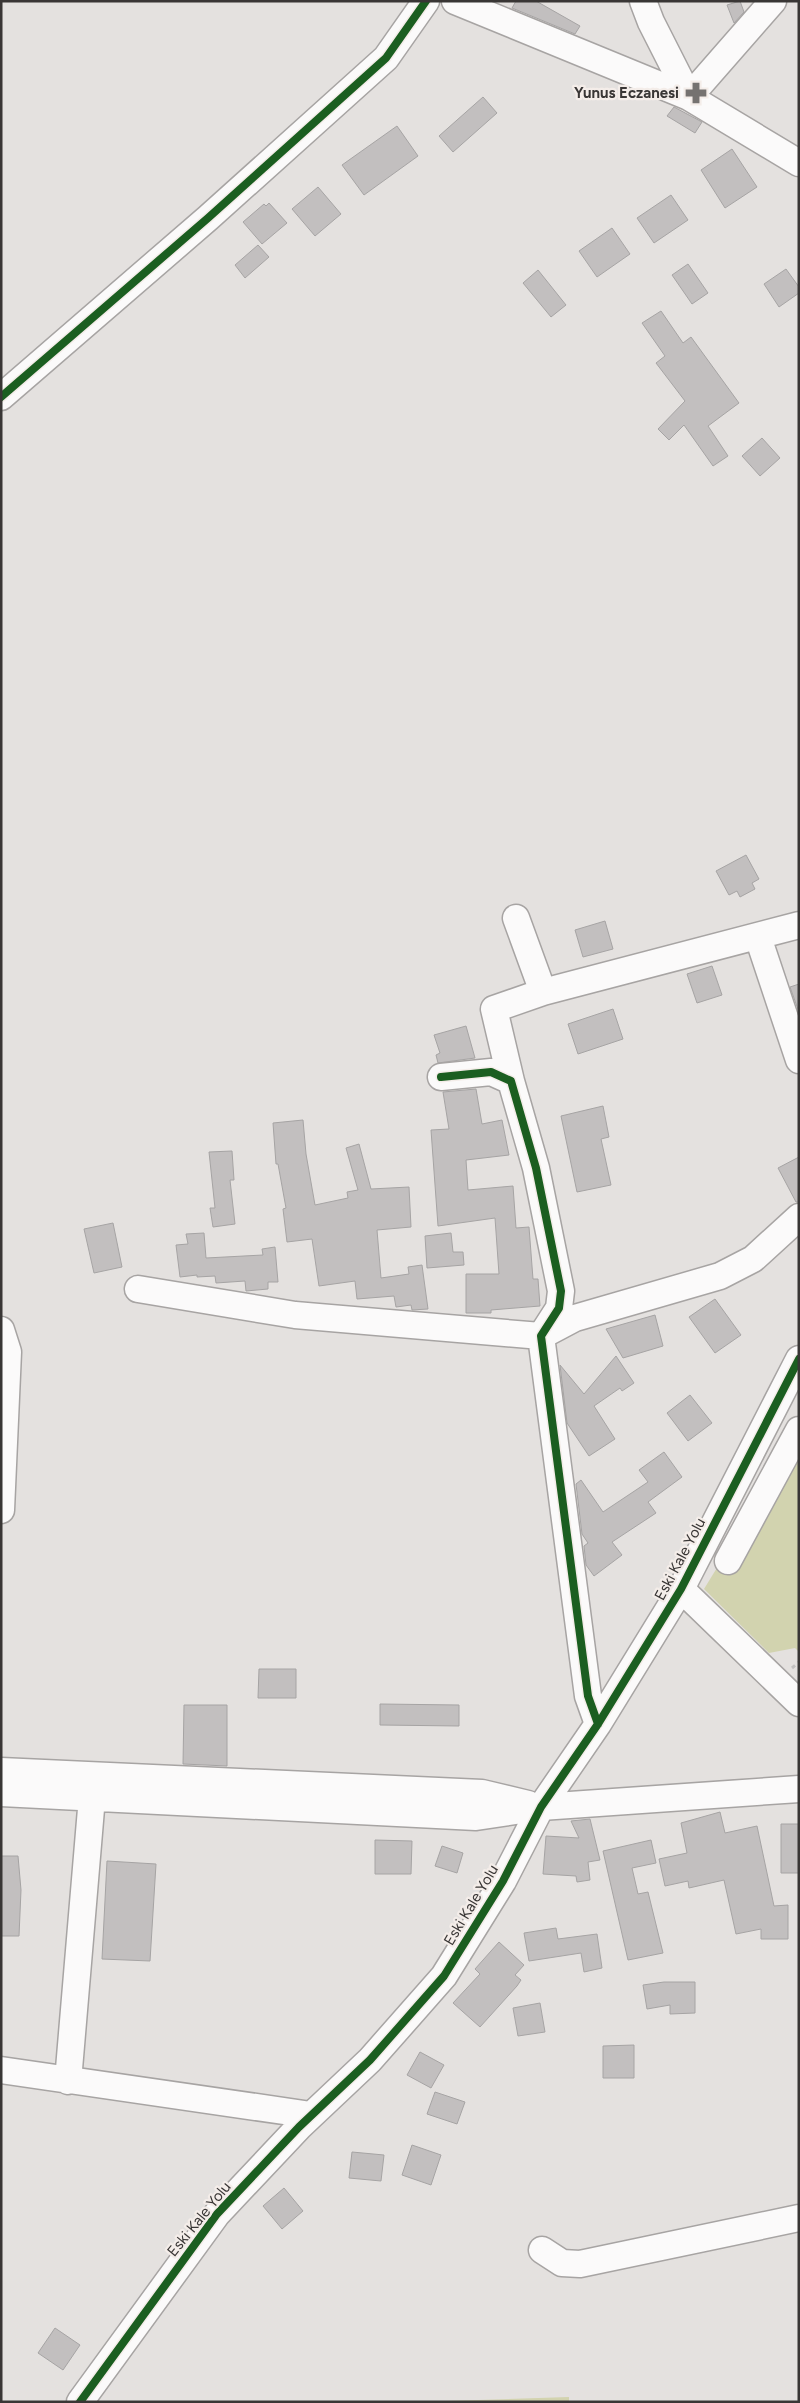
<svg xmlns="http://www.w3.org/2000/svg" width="800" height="2403" font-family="Figtree,sans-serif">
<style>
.green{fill:#d2d3af}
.building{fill:#c2bfbf;stroke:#a6a4a4}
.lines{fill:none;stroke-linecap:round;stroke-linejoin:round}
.minor-casing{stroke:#a7a4a3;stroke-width:29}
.path{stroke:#c2c1c0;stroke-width:3;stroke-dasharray:4 4;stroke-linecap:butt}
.minor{stroke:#fbfafa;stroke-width:26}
.cycleway-casing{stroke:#f4ede9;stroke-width:11}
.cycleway{stroke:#1b5e20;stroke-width:8}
.labels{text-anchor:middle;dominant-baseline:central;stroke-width:4.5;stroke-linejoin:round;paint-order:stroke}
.poi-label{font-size:15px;font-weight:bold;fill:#393635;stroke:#f4ede9;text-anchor:end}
.street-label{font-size:15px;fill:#393635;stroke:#f4ede9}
</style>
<rect width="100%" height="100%" fill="#e4e1df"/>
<path class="green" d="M799,1434V1652L795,1648L769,1653L704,1589Z
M569,2397V2402H414Z"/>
<path class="building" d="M516,1H536L580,26L575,34L512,8Z
M740,1L744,12L734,23L727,5Z
M483,97L497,113L453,152L439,136Z
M674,107L702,122L695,133L667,116Z
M397,126L418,156L364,195L342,165Z
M732,149L757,187L725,208L701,170Z
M318,187L341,214L315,236L292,209Z
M671,195L688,220L654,243L637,218Z
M269,203L287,223L262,244L243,222L264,204L266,206Z
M612,228L630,254L597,277L579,251Z
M258,245L269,257L245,278L235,265Z
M688,264L708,293L692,304L672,275Z
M786,269L799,287V293L779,307L764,284Z
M538,270L566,305L551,317L523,283Z
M661,311L683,343L691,337L739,403L708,426L728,456L713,466L684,425L669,440L658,429L685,401L656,363L665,356L642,323Z
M762,438L780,458L760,476L742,456Z
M746,855L759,879L752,883L755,889L740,897L737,891L729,895L716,871Z
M605,921L613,949L583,957L575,930Z
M712,966L722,995L697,1003L687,974Z
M799,984V1012L790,987Z
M613,1009L623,1039L578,1054L568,1024Z
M466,1026L475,1058L438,1063L436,1055L440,1053L434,1035Z
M476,1089L482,1124L502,1120L509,1155L466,1160L468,1190L513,1186L516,1228L529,1227L533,1279H538L540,1306L491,1310V1313H466V1274H499L495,1218L438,1226L431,1130L449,1129L443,1092Z
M603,1106L609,1137L601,1139L611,1185L577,1192L561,1116Z
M303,1120L306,1154L315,1205L348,1198L347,1192L358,1190L346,1148L359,1144L371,1189L409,1187L411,1227L377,1230L381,1278L409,1274L408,1267L422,1265L428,1309L412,1310L411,1305L396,1307L394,1296L357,1299L355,1281L319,1286L312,1239L287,1242L283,1209L286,1208L278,1164H276L273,1123Z
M232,1151L234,1180H230L235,1224L213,1227L210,1208H215L209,1152Z
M799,1157V1202H796L778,1168Z
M113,1223L122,1267L94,1273L84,1229Z
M204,1233L206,1258L263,1255L262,1249L275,1247L278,1282H268V1289L246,1291L245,1281L216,1283L215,1276L197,1277V1275L180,1277L176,1245L188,1244L186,1234Z
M451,1233L453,1252H463L464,1265L427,1268L425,1236Z
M715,1299L741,1335L715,1353L689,1317Z
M655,1315L663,1346L623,1358L606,1329Z
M616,1356L634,1383L622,1391L620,1388L594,1406L615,1439L589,1456L567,1423L560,1365L584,1394Z
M690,1395L712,1423L688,1441L667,1413Z
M664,1452L682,1477L648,1502L656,1513L612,1542L622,1555L594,1576L586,1565L584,1546L588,1543L582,1534L576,1484L581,1480L603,1512L648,1482L639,1470Z
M259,1669H296V1698H258Z
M380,1704L459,1705V1726L380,1725Z
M184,1705H227V1766L183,1764Z
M720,1812L725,1833L757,1826L774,1906L788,1905V1939H761V1929L736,1934L724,1880L689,1888L688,1881L665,1886L659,1859L687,1853L681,1823Z
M590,1819L600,1860L588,1862L590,1880L577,1882L576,1876L543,1874L546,1836L579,1838L571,1821Z
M781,1824H799V1873H781Z
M375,1840L412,1841L411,1874H375Z
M651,1840L656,1863L632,1868L638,1894L648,1892L663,1953L628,1960L603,1851Z
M442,1846L463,1853L457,1873L435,1866Z
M1,1856H18L21,1890L19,1936H1Z
M107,1861L156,1864L150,1961L102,1959Z
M556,1928L558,1939L597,1934L602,1968L584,1972L581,1953L529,1961L524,1933Z
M499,1942L524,1965L515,1975L521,1980L517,1986L480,2027L453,2003L480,1974L475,1969Z
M664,1982H695V2013L670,2014V2005L647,2009L643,1985Z
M540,2003L545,2032L518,2036L513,2008Z
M634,2045V2078H603V2046Z
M420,2052L444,2065L431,2088L407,2075Z
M435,2092L465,2102L457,2124L427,2114Z
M412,2145L441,2155L431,2185L402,2175Z
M352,2152L384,2155L381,2181L349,2178Z
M284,2188L303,2211L282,2229L263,2206Z
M55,2328L80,2345L63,2370L38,2353Z"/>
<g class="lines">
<g class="minor-casing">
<path id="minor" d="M455,1L689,97L799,163
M643,1L651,22L689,97L773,1
M1,397L208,218L386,58L426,1
M758,937L799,1060
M543,992L799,925
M441,1077L491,1072L511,1081L536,1168L561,1291L559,1308L541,1336L588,1696L598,1724
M511,1081L494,1009L543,992L516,918
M138,1289L295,1315L541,1336L575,1318L720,1276L753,1259L799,1217
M1,1330L8,1352L1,1510
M728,1561L799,1430
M681,1589L799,1703
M1,1771L482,1793L528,1804
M1,1793L476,1817L541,1807L799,1789
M1,2070L311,2115
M68,2081L92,1797
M542,2250L562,2263L580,2264L799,2218
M80,2402L217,2214L299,2127L370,2060L444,1976L503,1881L541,1807L598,1724L681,1589L799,1359"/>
</g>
<path class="path" d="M792,1668L799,1662"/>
<use href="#minor" class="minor"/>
<g class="cycleway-casing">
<path id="cycleway" d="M1,397L208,218L386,58L426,1
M441,1077L491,1072L511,1081L536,1168L561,1291L559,1308L541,1336L588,1696L598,1724
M80,2402L217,2214L299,2127L370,2060L444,1976L503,1881L541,1807L598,1724L681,1589L799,1359"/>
</g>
<use href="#cycleway" class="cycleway"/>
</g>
<defs>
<g id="pharmacy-bare" transform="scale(1.725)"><path d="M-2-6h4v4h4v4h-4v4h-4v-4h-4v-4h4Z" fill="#757270" stroke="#f4ede9" stroke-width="2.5" paint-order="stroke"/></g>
</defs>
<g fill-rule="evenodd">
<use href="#pharmacy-bare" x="696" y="93"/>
</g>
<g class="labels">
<g class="poi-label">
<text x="679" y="93">Yunus Eczanesi</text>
</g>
<g class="street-label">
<text transform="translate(680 1559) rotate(-62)">Eski Kale Yolu</text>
<text transform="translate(471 1905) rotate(-59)">Eski Kale Yolu</text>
<text transform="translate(199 2219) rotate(-51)">Eski Kale Yolu</text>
</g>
</g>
<rect width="800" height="2403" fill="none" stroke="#393635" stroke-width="5"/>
</svg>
